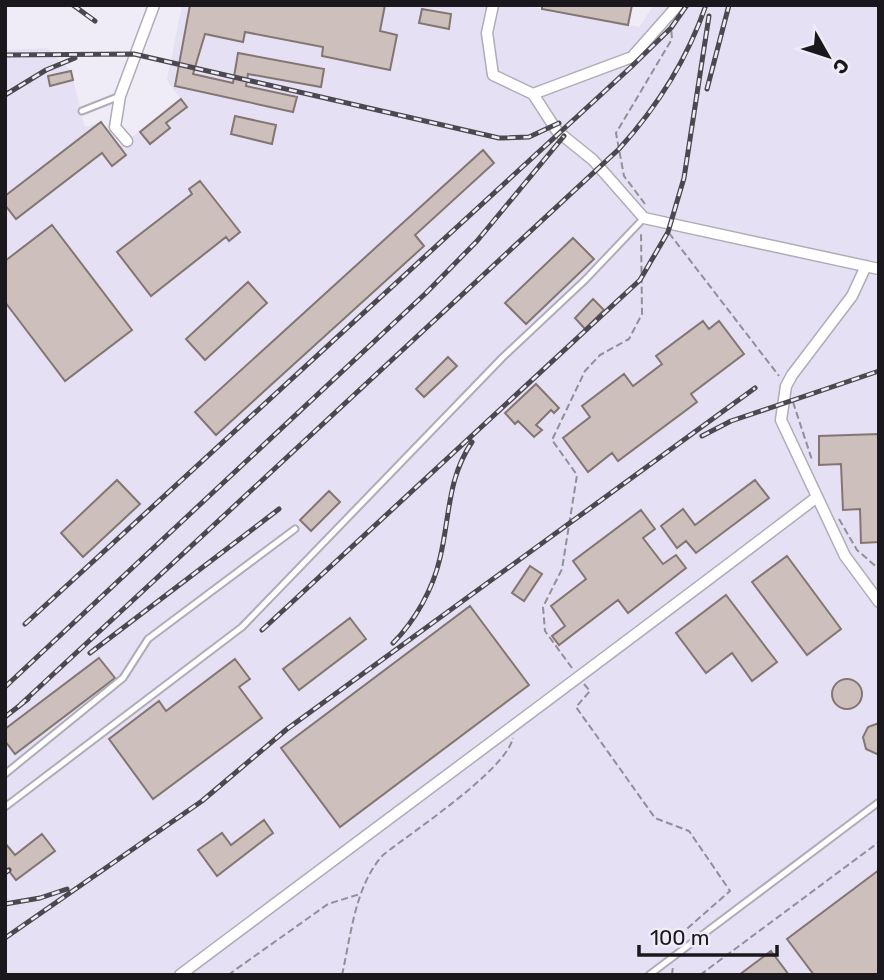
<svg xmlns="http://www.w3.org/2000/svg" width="884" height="980" font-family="Rubik,sans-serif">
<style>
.built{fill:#e5e0f3}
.building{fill:#cdbfbb;stroke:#837672;stroke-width:2}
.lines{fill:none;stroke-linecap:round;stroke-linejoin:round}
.lane-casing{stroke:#afacb7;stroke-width:9}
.street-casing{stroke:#afacb7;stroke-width:13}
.path{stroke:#918f98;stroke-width:2;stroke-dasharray:7 3.5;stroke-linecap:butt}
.lane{stroke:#fff;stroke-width:5}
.street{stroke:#fff;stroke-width:10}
.rail-casing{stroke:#4b494f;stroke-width:5}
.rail{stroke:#efecf8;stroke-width:2.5;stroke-dasharray:8;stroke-linecap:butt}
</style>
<rect width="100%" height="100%" fill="#efecf8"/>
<path class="built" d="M182,5H522L639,27L654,5H879V975H5V50L47,48L71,71L85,127L101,122L120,146L181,100L167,80Z"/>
<path class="building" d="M190,5H385L380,31L397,35L390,70L322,56L323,47L245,32L243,42L205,34L193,74L233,83L238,53L324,69L321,87L248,74L246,86L297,97L293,112L175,86Z
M542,5H632L628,25L542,9Z
M422,9L451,14L449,29L419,23Z
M71,71L73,80L50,86L48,76Z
M181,99L187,107L166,123L170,128L150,144L140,132Z
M235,116L276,125L272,144L231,134Z
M101,122L126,155L112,166L102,153L16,219L5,205V196Z
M483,150L494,163L415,235L424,246L216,435L195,412Z
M200,181L240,232L229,241L226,237L151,296L117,252L192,194L189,189Z
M52,225L132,330L65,381L5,302V261Z
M573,238L594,259L526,324L505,303Z
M248,282L267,303L205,360L186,339Z
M593,299L604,310L585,329L575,318Z
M703,321L709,329L719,321L744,354L691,394L697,402L618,461L612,453L588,472L563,438L590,417L582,406L624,374L633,386L662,364L656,356Z
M448,357L457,366L424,397L416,389Z
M536,384L559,408L554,413L551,410L536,425L542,430L534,437L518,421L515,424L505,413Z
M879,434V542L861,543L860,509L843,510L841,464L819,465V436Z
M117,480L140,504L83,557L61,533Z
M755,480L769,498L696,553L686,541L677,548L661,526L683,509L695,525Z
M329,491L340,502L311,531L300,520Z
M641,510L655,529L643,538L663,564L676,555L686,568L628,613L618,600L559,645L552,636L565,626L551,606L586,579L573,561Z
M787,556L841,629L807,655L752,582Z
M530,566L542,574L524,601L512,593Z
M726,595L777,662L752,681L732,653L706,673L676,633Z
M470,606L529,685L340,827L281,748Z
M350,618L366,639L299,690L283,669Z
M99,658L115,678L15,754L5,741V729Z
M235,659L250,679L239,687L262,718L153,799L109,739L159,701L166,711Z
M832 694a15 15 0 1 1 30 0a15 15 0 1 1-30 0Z
M879,723V755L866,749L863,737L868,727Z
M264,820L273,833L217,876L198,850L222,833L231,845Z
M42,834L55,851L16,880L5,866V843L15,855Z
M879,870V975H814L787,939Z
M771,951L789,975H739Z"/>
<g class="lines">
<g class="lane-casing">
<path id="lane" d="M82,111L120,96
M5,774L123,678L148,639L295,529
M5,807L242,627L503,357L585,280L644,218
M649,975L879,802"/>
</g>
<g class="street-casing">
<path id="street" d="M493,5L487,33L493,75L533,94L557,131L593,160L644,218L879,269
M533,94L632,57L678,5
M127,141L115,127L120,96L154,5
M866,266L852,296L792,375L786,386L781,420L845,556L879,602
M180,975C393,815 606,658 817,497"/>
</g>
<path class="path" d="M645,204L624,176L616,133L672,39L671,27
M669,233L779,376
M793,402L812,460
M839,519L857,550L879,569
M572,668L545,631L543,607L562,569L577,475L552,440L585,371L600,355L629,339L642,314L641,231
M584,684L590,691L576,707L655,818L689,831L730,891L673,941V946
M228,975L328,904L360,894
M342,975C351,935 355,886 383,855C412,832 505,771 513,738
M672,975L673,966
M700,975L879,842"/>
<use href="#lane" class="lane"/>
<use href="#street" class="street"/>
<g class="rail-casing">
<path id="rail" d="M73,5L95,21
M5,55L134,54L499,138L529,137L559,123
M707,89L729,5
M5,95L46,70L75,58
M702,436L731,421L879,371
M25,624L630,68L671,28L687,5
M262,630L640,280L668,232L684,178L709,16
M393,643C415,621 433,589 440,558C450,517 447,479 472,442
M90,653L279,509
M5,687L426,293L477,241L564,136
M20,705L619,149C658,106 687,60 706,5
M5,717L28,699
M5,873L9,870
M5,904L40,898L67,889
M5,938L202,801L287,729L755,388"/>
</g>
<use href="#rail" class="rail"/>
</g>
<rect width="884" height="980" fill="none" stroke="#1a181d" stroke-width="14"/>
<g transform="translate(828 56) rotate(129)" stroke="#efecf8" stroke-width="5" paint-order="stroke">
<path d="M0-5L12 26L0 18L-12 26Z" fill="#1a181d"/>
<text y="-10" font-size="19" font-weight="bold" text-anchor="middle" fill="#1a181d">С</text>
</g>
<path d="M639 945v10h138v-10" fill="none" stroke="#1a181d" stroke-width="3.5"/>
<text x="650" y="945" font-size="21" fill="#1a181d" stroke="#efecf8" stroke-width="5" paint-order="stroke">100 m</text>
</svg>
